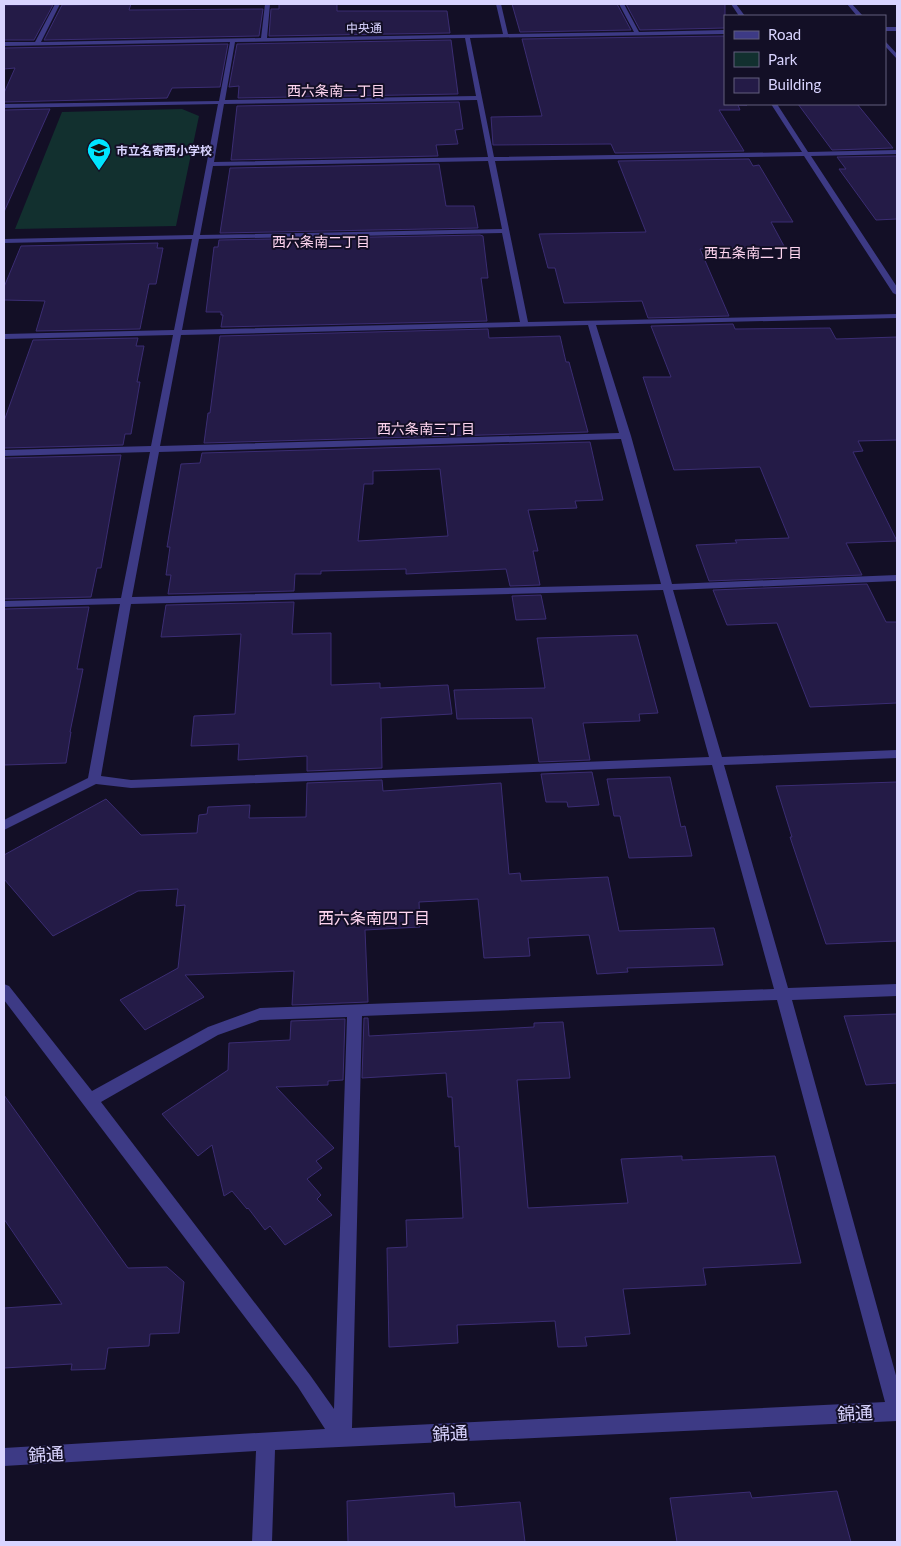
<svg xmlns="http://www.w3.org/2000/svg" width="901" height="1546" font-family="Lato,'Noto Sans JP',sans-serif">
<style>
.green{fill:#12302f}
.building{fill:#241b47;stroke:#3b2d73;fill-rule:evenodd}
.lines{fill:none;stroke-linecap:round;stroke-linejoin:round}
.minor{fill:#3d3a85;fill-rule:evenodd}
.labels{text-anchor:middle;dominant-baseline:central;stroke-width:4;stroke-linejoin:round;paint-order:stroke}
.far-street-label{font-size:12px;fill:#d9d4ff;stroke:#130f26}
.far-poi-label{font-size:12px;font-weight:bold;fill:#d9d4ff;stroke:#130f26;text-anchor:start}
.far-neighbourhood-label{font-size:14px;fill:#ffd6f0;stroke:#130f26}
.neighbourhood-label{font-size:16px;fill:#ffd6f0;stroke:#130f26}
.near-street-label{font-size:18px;fill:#d9d4ff;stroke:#130f26}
</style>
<rect width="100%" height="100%" fill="#130f26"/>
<path class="green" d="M182,109L199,116L176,226L15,229L62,112Z"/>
<path class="building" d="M131,4L129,10L263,9L259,36L44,40L62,5Z
M279,4H337V11H447L450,33L269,36L271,9H279Z
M512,4H617L631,30L520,32Z
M626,4H725V28L640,30Z
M4,5H53L34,40H4Z
M725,36V104L747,105H738L740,110H719L744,151L615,153L611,144L493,145L491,117L542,116L522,39Z
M451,40L458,94L238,98L239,86L229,87L237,44Z
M228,44L220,87L172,88L167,98L4,102V93L15,68L4,69V48Z
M459,102L463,129L455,130L458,144L436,145L438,156L231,160L237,106Z
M798,104H857L893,148L832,150Z
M50,109L4,212V110Z
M897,156V219L876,220L839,169H846L837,157Z
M749,159L753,166L759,165L793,222H771L784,246L700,249L729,316L648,318L642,301L564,303L555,268H548L539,234L646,232L618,161Z
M439,164L446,206H474L478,228L220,233L230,168Z
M480,235L483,236L488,278H481L487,321L221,327L223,315H221V312H206L214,247H218L219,240Z
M158,243L157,248H163L156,284H149L140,329L36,331L45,301L4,300V287L21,246Z
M733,324L735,329L830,328L836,339L897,337V440L858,441L863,451L853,452L897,541L846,543L862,575L709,581L696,545L737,543L735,540L789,538L760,467L674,470L643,377H671L651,326Z
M488,329L489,338L560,336L566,362H569L588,432L204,443L208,413H210L220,336Z
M138,338L136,346H144L137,382H140L131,434H125L123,445L4,448V421L33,340Z
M590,442L603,500L575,501L577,508L528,510L538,551H533L540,585L510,586L506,569L406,574V569L321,571V574H295L294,591L168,594L171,575H166L170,547H167L181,464L200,463L202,453ZM440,469L448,536L358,541L364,484H373V471Z
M121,455L101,568H97L91,597L4,599V458Z
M867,584L886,622H897V703L810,707L777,623L727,625L713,590Z
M541,595L546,619L516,620L512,596Z
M294,602L292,634L331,633V685L380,683V688L448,685L452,714L381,718L382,768L307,771V756L238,760L239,744L191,746L194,716L235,714L241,634L161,637L166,605Z
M89,607L77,669H83L70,732H71L66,763L4,765V609Z
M637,635L658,713L639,714L640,721L583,723L590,760L539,762L532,718L457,719L454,690L545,688L537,638Z
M592,772L599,805L568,807L567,802H546L541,774Z
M670,777L681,827L685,826L692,856L629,858L620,816H614L607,779Z
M382,780L383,791L501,783L509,874L520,873L521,881L608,877L619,931L714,928L723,965L627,968L628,972L597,974L589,935L528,938L530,956L484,958L478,899L419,902L420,927L365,930L368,1002L292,1005L294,971L185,975L204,997L145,1030L120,1000L178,968L185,905L176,906L178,889L138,891L53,936L4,879V855L106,799L141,835L197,833L199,815L207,814L208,807L250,805L249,818L306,817L307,783Z
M897,782V941L826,944L790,837H792L776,786Z
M897,1014V1083L866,1085L844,1016Z
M364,1018H368L369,1036L534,1027V1023L563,1022L570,1078L517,1080L528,1208L628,1203L621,1159L682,1156V1160L775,1156L801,1263L703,1268L706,1285L623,1289L630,1334L585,1337L587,1346L558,1347L555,1321L457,1325L458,1343L389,1347L387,1248L407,1247L406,1220L463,1218L459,1146L455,1147L452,1097H448L446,1073L362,1078Z
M345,1019L343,1080L328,1081V1085L276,1087L334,1148L316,1161L322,1168L307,1179L321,1195L317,1199L332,1215L285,1245L270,1226L265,1230L248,1208L247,1209L232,1191L224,1196L212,1145L198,1156L162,1114L228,1070L229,1043L290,1040L291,1021Z
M4,1095L128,1268L167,1267L184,1282L179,1333L150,1334L149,1346L108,1348L105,1369L71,1370L72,1364L4,1368V1308L62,1304L4,1219Z
M837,1491L851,1542H677L670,1498L750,1492L752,1498Z
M454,1493L455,1507L520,1502L525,1542H348L347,1501Z"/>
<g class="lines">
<path class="minor" d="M55,4H60L41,42L261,38L265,4H270L267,38L503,34L496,4H501L508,34L634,32L619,4H624L639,32L725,30V34L470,38L494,157L802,152L771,104H777L808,152L897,150V154L811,156L897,287V295L893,293L804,156L495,161L528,322L897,314V318L596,325L631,436L672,584L897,575V581L673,590L722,757L897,750V758L724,765L788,988L897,984V996L792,1000L897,1379V1421L275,1450L272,1542H252L256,1451L4,1466V1448L325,1429L298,1387L4,1000V984L9,986L92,1091L208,1027L260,1008L774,989L712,765L131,788L96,784L4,830V820L88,778L120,604L4,607V601L121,598L150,452L4,456V450L151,446L173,335L4,339V334L174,330L192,239L4,243V239L193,235L218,104L4,108V104L219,101L230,42L4,46V42H35ZM465,38L476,96L225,100L235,42ZM477,100L488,157L214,162L224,104ZM488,161L502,229L200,235L213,166ZM502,233L520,322L182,330L199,239ZM588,325L619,433L160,446L181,335ZM621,439L661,584L132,597L159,452ZM663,590L709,757L131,780L101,776L131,604ZM777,1000L885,1402L352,1428L362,1016ZM347,1017L334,1409L310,1375L101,1102L218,1035L260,1020Z
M731,4H736L745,16H739Z
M847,4H852L863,16H857Z
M885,27H897V31H885Z
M885,41L897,54V59L885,46Z"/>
</g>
<defs>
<g id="school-pin" transform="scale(1.25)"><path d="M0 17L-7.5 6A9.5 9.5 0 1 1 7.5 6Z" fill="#00e5ff" stroke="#130f26"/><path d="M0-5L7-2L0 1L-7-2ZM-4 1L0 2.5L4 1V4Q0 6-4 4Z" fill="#111"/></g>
</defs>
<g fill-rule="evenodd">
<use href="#school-pin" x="99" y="150"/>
</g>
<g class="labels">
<g class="far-street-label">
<text transform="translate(364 28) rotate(-1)">中央通</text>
</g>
<g class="far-poi-label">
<text x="116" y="150">市立名寄西小学校</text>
</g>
<g class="far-neighbourhood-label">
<text x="336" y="90">西六条南一丁目</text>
<text x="321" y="241">西六条南二丁目</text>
<text x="753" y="252">西五条南二丁目</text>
<text x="426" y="428">西六条南三丁目</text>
</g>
<g class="neighbourhood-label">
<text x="374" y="917">西六条南四丁目</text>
</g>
<g class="near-street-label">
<text transform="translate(855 1413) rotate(-3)">錦通</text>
<text transform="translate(450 1433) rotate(-3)">錦通</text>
<text transform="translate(46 1454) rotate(-3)">錦通</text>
</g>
</g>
<rect width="901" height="1546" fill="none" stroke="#d9d4ff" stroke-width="10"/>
<rect x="724" y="15" width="162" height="90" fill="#130f26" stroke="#625e7d"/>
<rect x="734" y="31" width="25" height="8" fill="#3d3a85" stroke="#625e7d"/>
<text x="768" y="40" font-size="15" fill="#d9d4ff">Road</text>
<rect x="734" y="52" width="25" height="15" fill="#12302f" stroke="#625e7d"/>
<text x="768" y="65" font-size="15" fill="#d9d4ff">Park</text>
<rect x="734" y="78" width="25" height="15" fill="#241b47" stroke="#625e7d"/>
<text x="768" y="90" font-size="15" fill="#d9d4ff">Building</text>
</svg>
